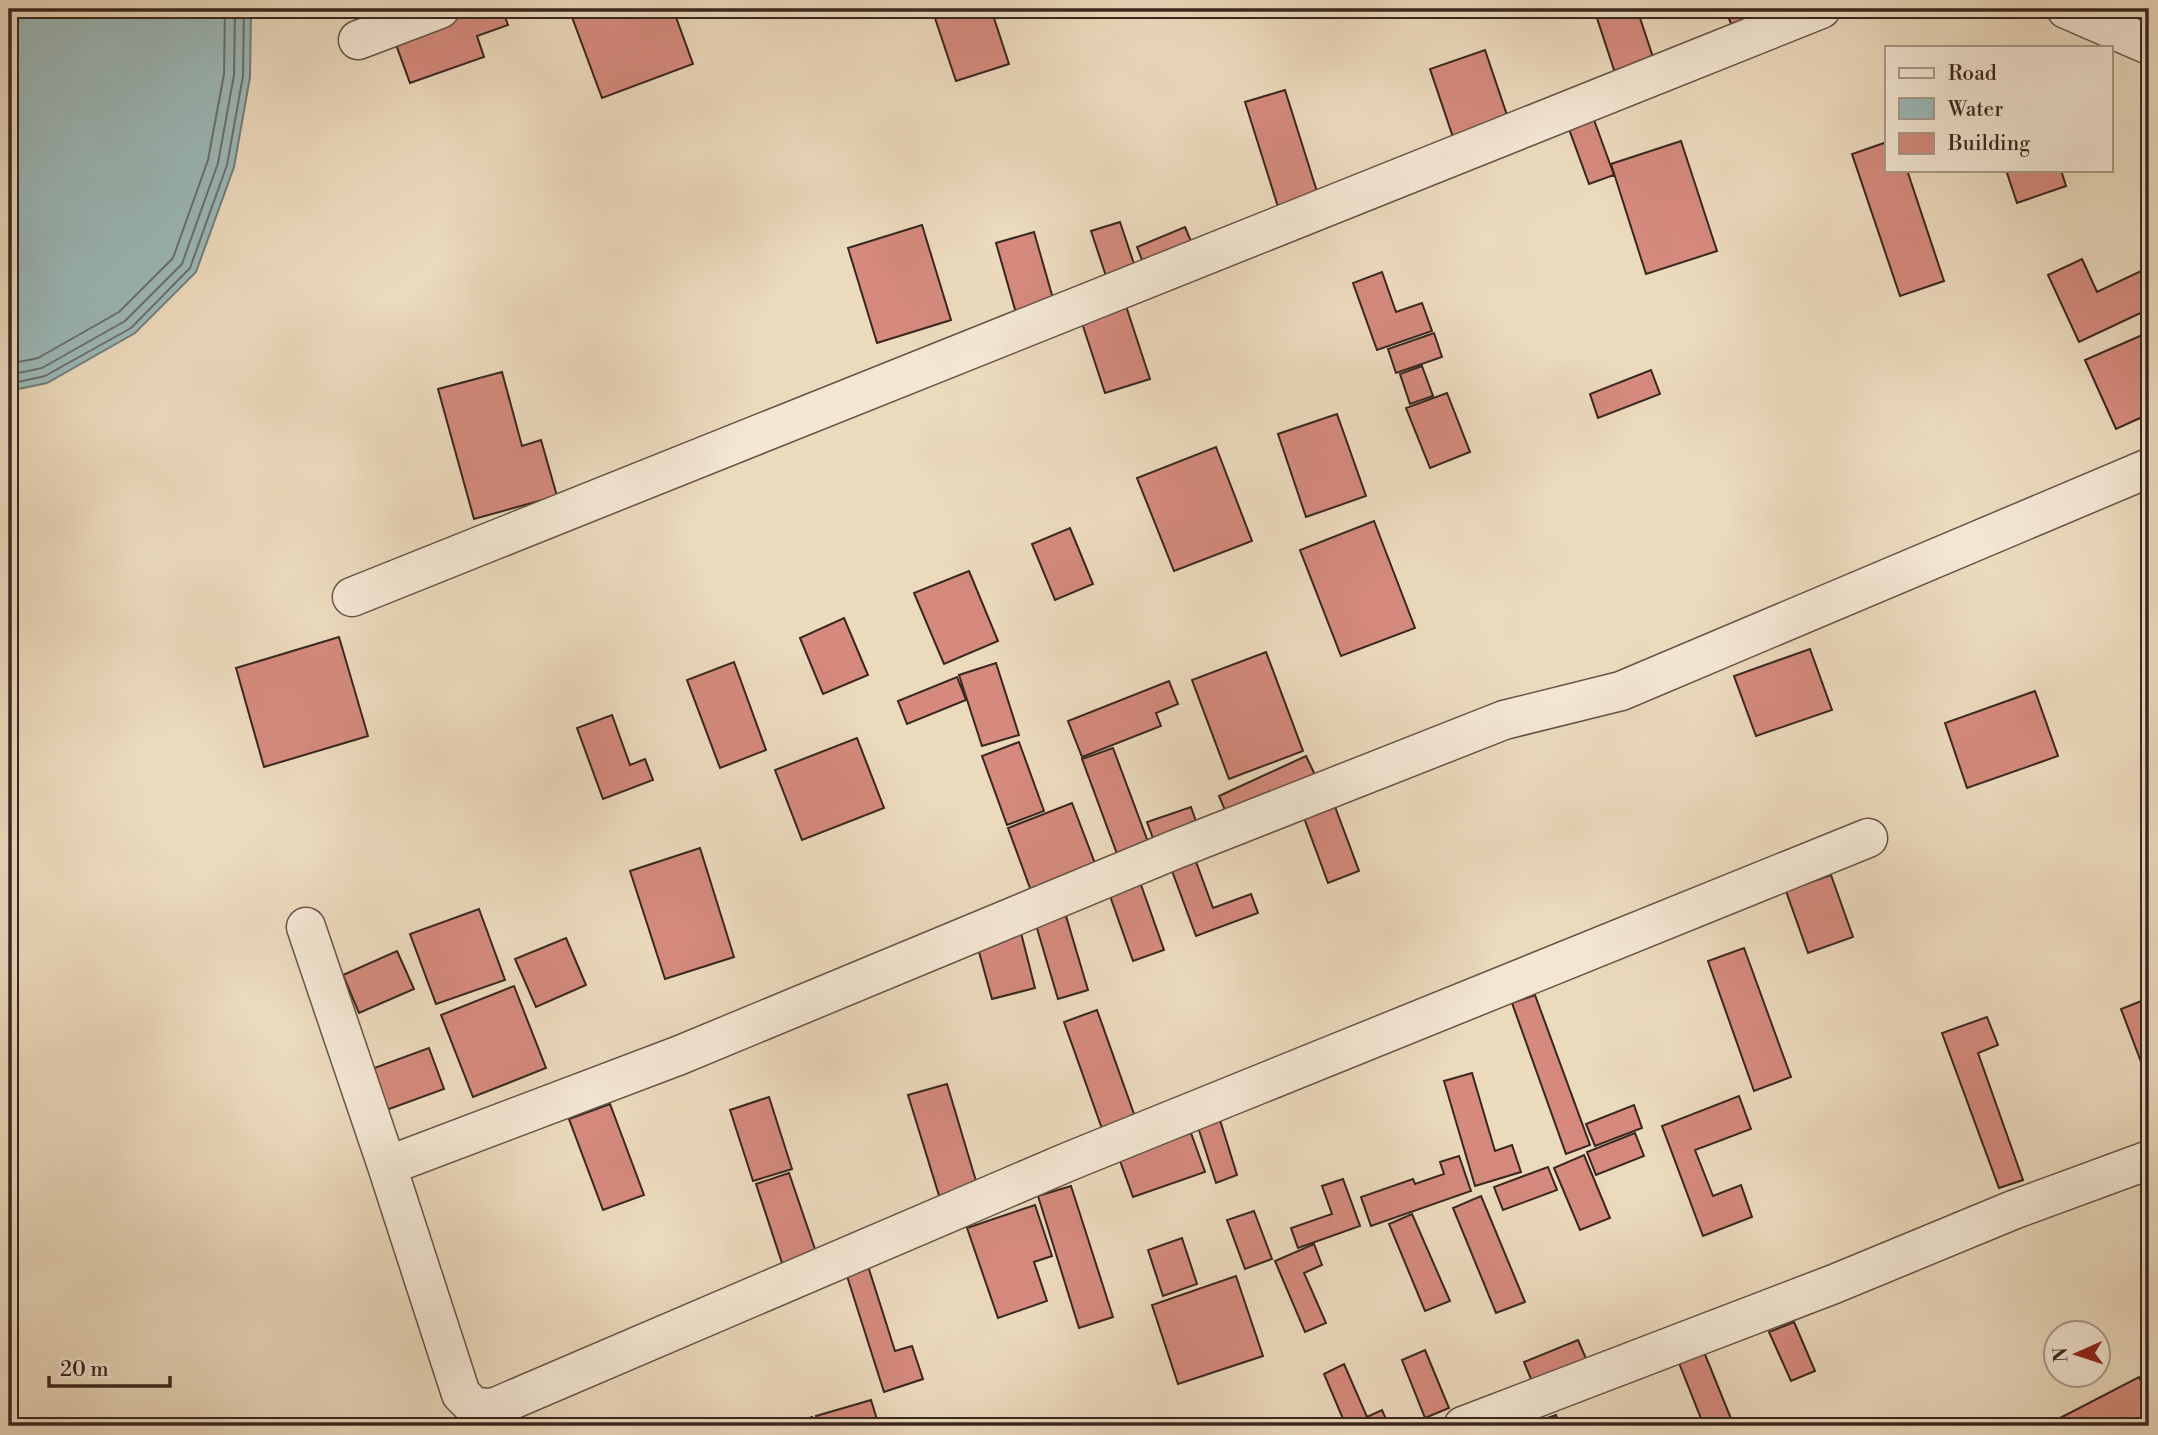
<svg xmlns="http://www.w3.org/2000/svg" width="2158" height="1435" font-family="'Libre Bodoni',serif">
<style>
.water{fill:#9bb9b9;stroke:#737f7c;stroke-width:2}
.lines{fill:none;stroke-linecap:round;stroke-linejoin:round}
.shore{stroke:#6a706c;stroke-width:2}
.building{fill:#d58a7d;stroke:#382720;stroke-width:2}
.minor-casing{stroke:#655447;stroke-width:41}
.minor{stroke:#f3e7d4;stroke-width:38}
</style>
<rect width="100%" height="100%" fill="#ecdabd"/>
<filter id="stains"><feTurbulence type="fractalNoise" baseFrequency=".00286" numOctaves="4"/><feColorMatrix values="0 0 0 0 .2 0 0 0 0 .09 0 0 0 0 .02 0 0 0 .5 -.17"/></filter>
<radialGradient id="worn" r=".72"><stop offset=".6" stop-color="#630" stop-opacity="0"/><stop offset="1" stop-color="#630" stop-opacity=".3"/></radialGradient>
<path class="water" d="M9,9H251L250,77L234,167L196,272L135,333L47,383L9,391Z"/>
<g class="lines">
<path class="shore" d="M9,364L38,358L119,312L173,258L208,160L224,74L225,9
M9,375L42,368L125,321L182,264L218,163L234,75L235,9
M9,384L45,376L131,328L190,268L227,165L243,76L244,9"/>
</g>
<path class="building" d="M478,9H502L508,25L477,36L484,57L410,83L394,39Z
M569,9H673L693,64L602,98Z
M932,9H991L1009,64L956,81Z
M1594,9H1637L1656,66L1617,79Z
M1725,9H1765L1772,27L1738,41Z
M1485,50L1512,130L1457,149L1430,69Z
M1285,90L1319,198L1279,210L1245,102Z
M1594,120L1614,175L1589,184L1569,129Z
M1681,141L1717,251L1646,274L1611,164Z
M1887,142V170H1907L1944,281L1900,296L1852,154Z
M2006,170H2061L2066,186L2017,203Z
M1120,222L1137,273L1108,282L1091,231Z
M922,225L951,320L877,343L848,248Z
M1185,227L1195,251L1146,270L1137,247Z
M1034,232L1056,309L1018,320L996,243Z
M2082,259L2097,292L2143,270L2149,283V309L2079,342L2048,275Z
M1382,272L1396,312L1422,303L1432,331L1377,350L1353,283Z
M1126,306L1150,379L1105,393L1081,320Z
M2149,332V414L2116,429L2085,360Z
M1434,333L1442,357L1396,373L1388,349Z
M1422,366L1433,396L1410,404L1400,374Z
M1651,370L1660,394L1598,418L1590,394Z
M502,372L522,446L541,440L557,496L474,519L438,389Z
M1447,393L1470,452L1430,468L1406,408Z
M1337,414L1366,496L1306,517L1278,434Z
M1216,447L1252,541L1174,571L1137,478Z
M1374,521L1415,628L1341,656L1300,550Z
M1070,528L1093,584L1055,600L1032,544Z
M969,571L998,641L944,664L914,593Z
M844,618L868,675L823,694L800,638Z
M339,637L368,736L264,767L236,668Z
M1810,649L1832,710L1756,736L1734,676Z
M1266,652L1303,751L1229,779L1192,680Z
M734,662L766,750L720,768L687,680Z
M996,663L1019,735L982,746L959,675Z
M957,677L966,700L907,724L898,701Z
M1169,681L1178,704L1156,713L1161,726L1082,757L1068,721Z
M2035,691L2058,756L1967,788L1945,723Z
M612,715L630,765L645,759L653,780L603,799L577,728Z
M857,738L884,808L802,840L775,770Z
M1019,742L1044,811L1007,825L982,756Z
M1113,748L1151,850L1120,862L1082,759Z
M1306,756L1317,779L1229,820L1219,796Z
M1072,803L1099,874L1034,899L1008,828Z
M1334,804L1359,871L1328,883L1303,815Z
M1191,807L1200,833L1157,849L1147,822Z
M700,848L734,957L665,979L630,871Z
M1195,859L1213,908L1251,894L1258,913L1196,936L1171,868Z
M1831,875L1853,937L1808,953L1786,891Z
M1140,882L1164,950L1133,961L1109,893Z
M479,909L505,980L436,1004L410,934Z
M1066,916L1088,990L1058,999L1036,925Z
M1020,929L1035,988L992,999L976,941Z
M566,938L586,985L536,1007L515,959Z
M1744,948L1791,1077L1754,1091L1708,961Z
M397,951L414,989L359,1013L343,975Z
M514,986L546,1068L473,1097L441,1015Z
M1535,995L1590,1145L1566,1154L1512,1003Z
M2149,998V1083L2121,1009Z
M1097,1010L1139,1128L1106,1140L1064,1022Z
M1987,1017L1998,1045L1978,1053L2023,1180L1999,1188L1942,1033Z
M429,1048L444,1089L381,1112L366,1071Z
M1472,1073L1495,1151L1512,1145L1521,1172L1475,1186L1444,1081Z
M947,1084L979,1191L941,1202L908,1095Z
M1739,1096L1751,1129L1695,1150L1713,1196L1741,1185L1752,1217L1703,1236L1662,1126Z
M769,1097L792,1169L753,1181L730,1110Z
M610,1104L644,1195L603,1210L569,1119Z
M1634,1105L1642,1128L1595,1146L1586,1124Z
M1220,1120L1237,1175L1216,1183L1198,1127Z
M1191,1133L1205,1172L1133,1197L1119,1158Z
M1635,1133L1644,1156L1596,1175L1587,1152Z
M1584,1155L1610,1218L1580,1230L1554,1168Z
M1459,1156L1471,1191L1371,1226L1361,1197L1413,1179L1415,1184L1444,1174L1440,1162Z
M1548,1167L1557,1190L1503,1210L1494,1187Z
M789,1173L817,1255L783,1266L756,1184Z
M1343,1179L1360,1226L1298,1248L1291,1228L1332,1214L1322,1186Z
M1071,1186L1113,1317L1079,1328L1038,1196Z
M1481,1196L1525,1302L1496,1313L1453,1208Z
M1035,1205L1052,1256L1034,1262L1047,1301L998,1318L967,1228Z
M1254,1211L1272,1259L1245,1269L1227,1220Z
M1412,1214L1450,1301L1425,1311L1389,1224Z
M1182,1238L1197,1284L1163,1296L1148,1250Z
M1314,1244L1322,1265L1304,1273L1326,1323L1305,1332L1275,1261Z
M868,1266L895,1351L912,1346L923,1379L884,1392L846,1273Z
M1236,1276L1263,1356L1178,1384L1152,1305Z
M1794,1322L1815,1371L1791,1381L1769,1332Z
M1578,1340L1587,1361L1533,1384L1524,1362Z
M1425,1350L1449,1408L1425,1418L1402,1360Z
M1704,1352L1734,1426H1704L1679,1363Z
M1344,1364L1367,1417L1382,1410L1389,1426H1346L1324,1374Z
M2139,1377L2149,1396V1426H2064L2060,1418Z
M871,1400L879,1426H819L816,1416Z
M1556,1415L1560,1426H1525Z
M812,1417L815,1426H786Z"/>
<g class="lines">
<g class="minor-casing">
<path id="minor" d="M2066,9L2149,45
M358,40L440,9
M352,597L1821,9
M306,927L387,1166L461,1394L474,1407L493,1408L1070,1161L1868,838
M387,1166L680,1055L1174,850L1504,720L1621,691L2149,468
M1463,1426L1834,1284L2013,1210L2149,1160"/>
</g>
<use href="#minor" class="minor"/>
</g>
<rect width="2158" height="1435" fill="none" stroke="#ecdabd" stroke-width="35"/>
<rect x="10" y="10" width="2137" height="1414" fill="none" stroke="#382720" stroke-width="3.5"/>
<rect x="18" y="18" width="2123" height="1400" fill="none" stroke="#382720" stroke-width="2"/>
<rect x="1885" y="46" width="228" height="126" fill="#f3e7d4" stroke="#a89a8c" stroke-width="2"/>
<rect x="1899" y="68" width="35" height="10" fill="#f3e7d4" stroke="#a89a8c" stroke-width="2"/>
<text x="1948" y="80" font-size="21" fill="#382720">Road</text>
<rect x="1899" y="98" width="35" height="21" fill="#9bb9b9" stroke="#a89a8c" stroke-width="2"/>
<text x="1948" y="116" font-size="21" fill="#382720">Water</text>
<rect x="1899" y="133" width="35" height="21" fill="#d58a7d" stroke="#a89a8c" stroke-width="2"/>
<text x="1948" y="150" font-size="21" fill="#382720">Building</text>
<g transform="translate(2077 1354) rotate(267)"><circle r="33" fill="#f3e7d4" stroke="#a89a8c" stroke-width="2"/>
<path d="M0-5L12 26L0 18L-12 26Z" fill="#8f2418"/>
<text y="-10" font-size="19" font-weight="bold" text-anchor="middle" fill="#382720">N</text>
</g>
<path d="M49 1376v10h121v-10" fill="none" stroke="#382720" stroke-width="3.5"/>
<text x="60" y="1376" font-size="21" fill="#382720" stroke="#f3e7d4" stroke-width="5" paint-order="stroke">20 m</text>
<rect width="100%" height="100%" filter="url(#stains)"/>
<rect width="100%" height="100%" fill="url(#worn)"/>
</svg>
